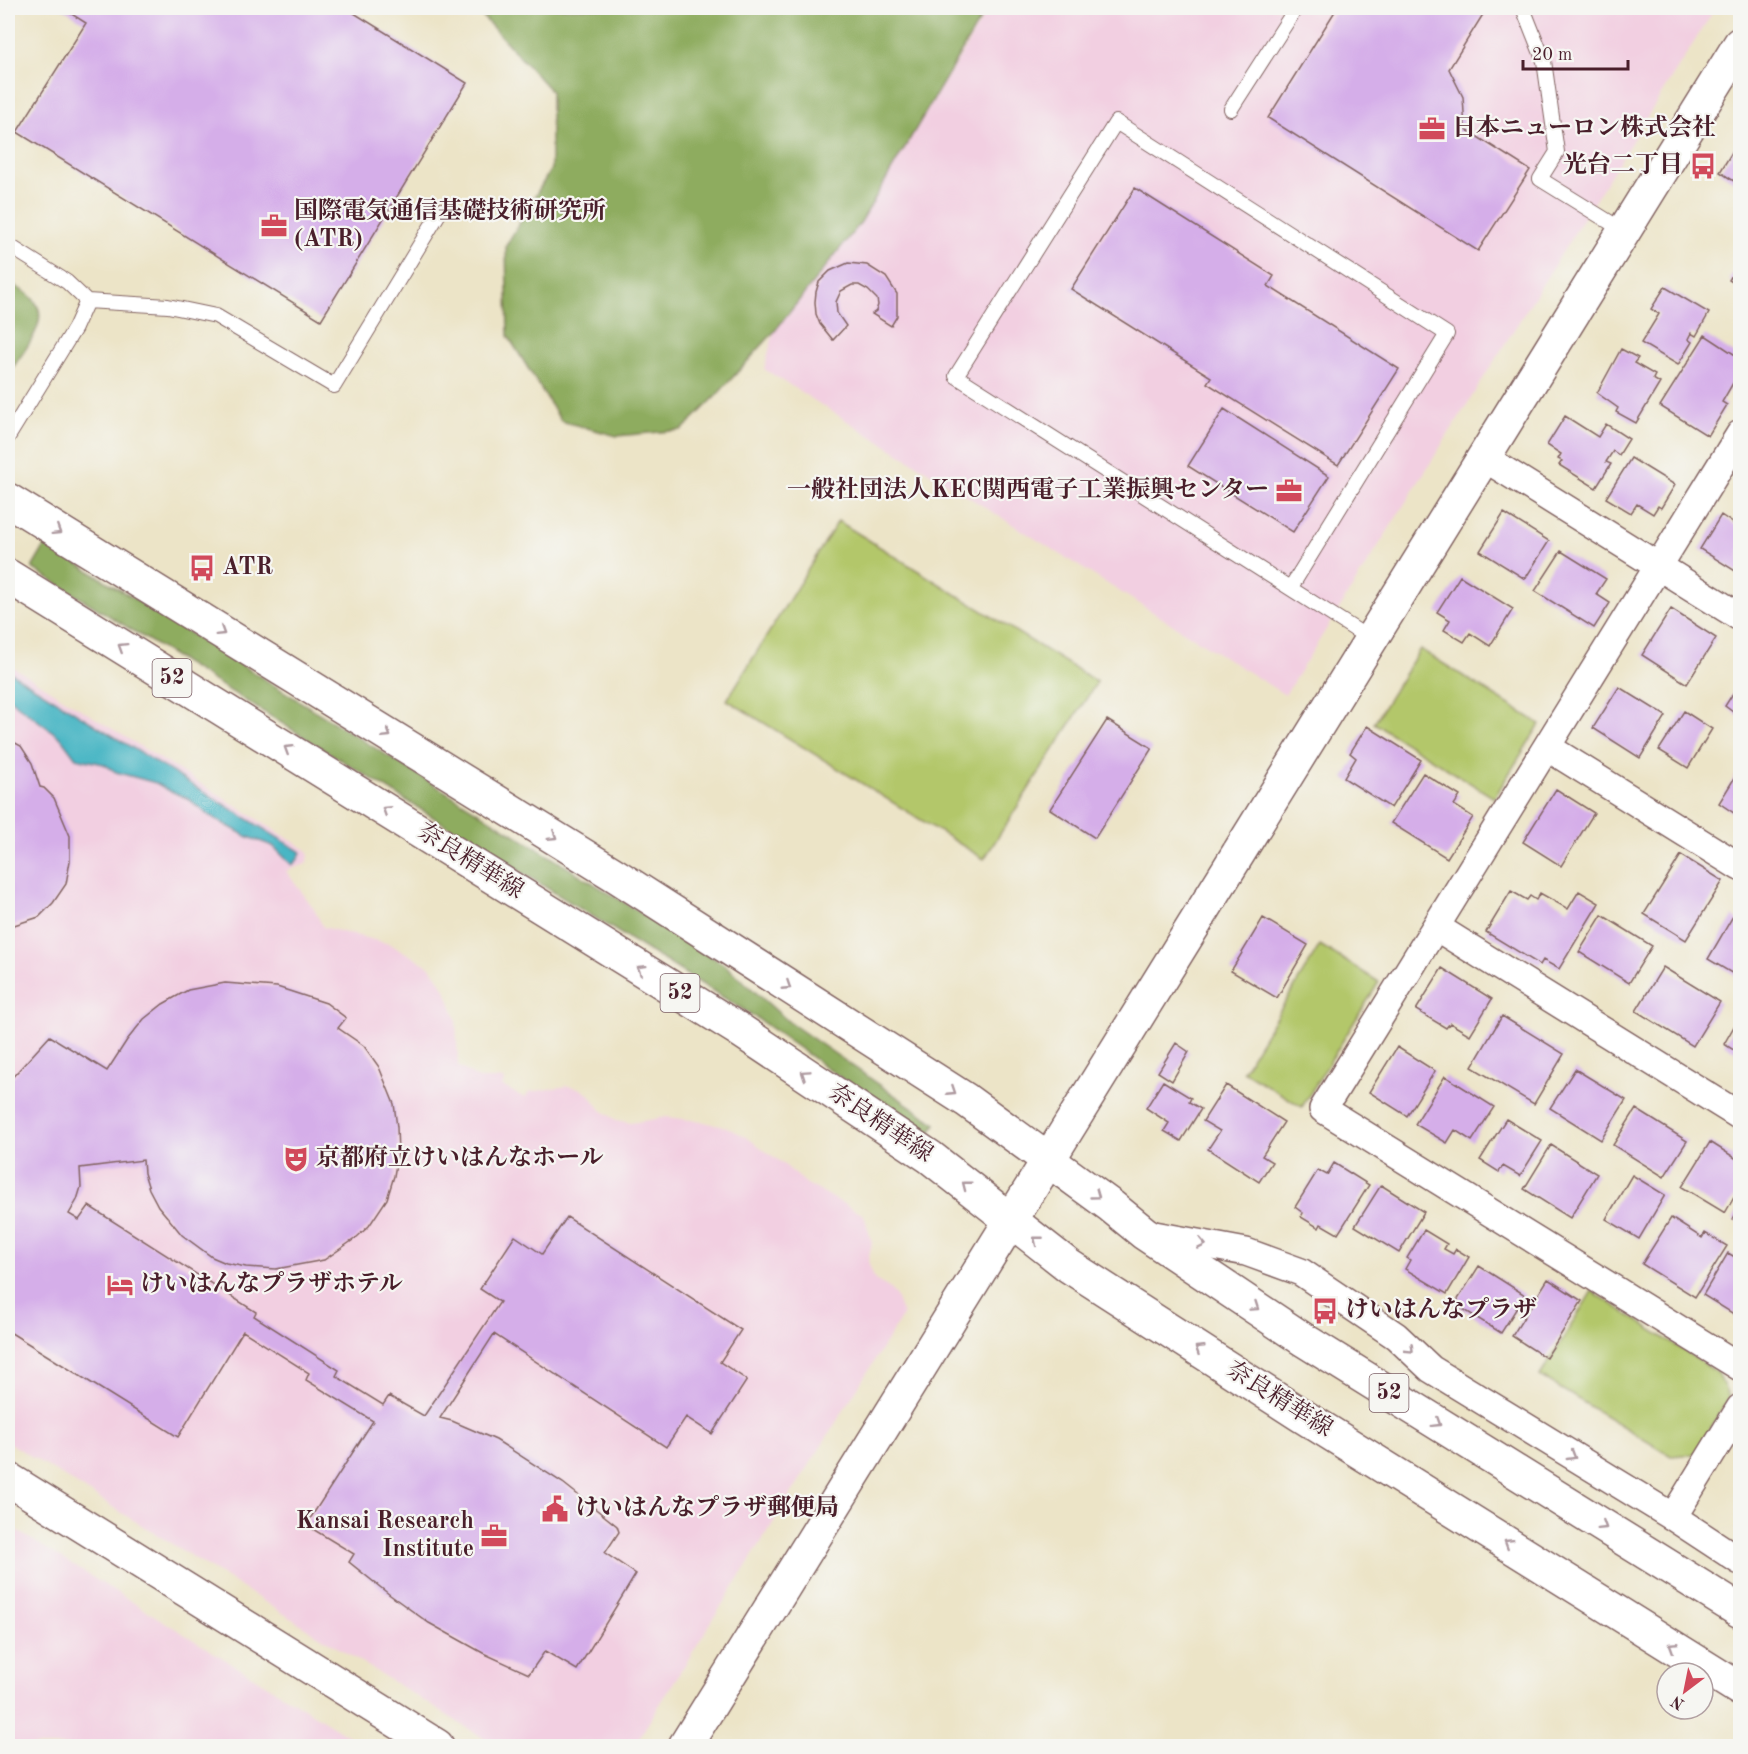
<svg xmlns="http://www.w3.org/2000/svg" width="1748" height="1754" font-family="'Old Standard TT','Noto Serif JP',serif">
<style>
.built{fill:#f2cfe1}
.green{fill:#b3c76b;stroke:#7e734b;stroke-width:1.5}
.forest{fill:#8eac5f;stroke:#6c6645;stroke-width:1.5}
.water{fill:#49b6c4;stroke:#4a6a78;stroke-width:1.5}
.building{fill:#d5aee9}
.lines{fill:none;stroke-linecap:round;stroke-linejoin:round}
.service-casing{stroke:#836462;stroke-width:16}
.minor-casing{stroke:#836462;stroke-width:30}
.tertiary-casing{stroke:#836462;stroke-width:36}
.primary-casing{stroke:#836462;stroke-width:36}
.service{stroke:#fff;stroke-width:14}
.minor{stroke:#fff;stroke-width:27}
.tertiary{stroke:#fff;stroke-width:33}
.primary{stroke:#fff;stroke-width:33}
.oneway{stroke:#ae9aa0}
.labels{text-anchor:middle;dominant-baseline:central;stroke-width:4.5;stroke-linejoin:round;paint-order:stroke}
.shield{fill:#f6f6f2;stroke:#7e6067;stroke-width:1.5}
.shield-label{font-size:22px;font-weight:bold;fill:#4a1f2b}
.poi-label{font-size:24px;font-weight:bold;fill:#4a1f2b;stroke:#f6f6f2;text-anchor:start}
.street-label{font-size:24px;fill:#4a1f2b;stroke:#f6f6f2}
</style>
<rect width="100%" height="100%" fill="#f6f6f2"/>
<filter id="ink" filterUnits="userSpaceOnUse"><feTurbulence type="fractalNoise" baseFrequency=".0167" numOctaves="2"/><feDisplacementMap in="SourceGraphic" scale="12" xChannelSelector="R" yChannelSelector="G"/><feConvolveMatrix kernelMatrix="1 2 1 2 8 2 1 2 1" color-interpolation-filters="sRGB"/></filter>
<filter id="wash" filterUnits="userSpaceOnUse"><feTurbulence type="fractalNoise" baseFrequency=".008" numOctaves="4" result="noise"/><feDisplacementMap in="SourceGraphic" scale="24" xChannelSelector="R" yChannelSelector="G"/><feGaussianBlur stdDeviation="1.35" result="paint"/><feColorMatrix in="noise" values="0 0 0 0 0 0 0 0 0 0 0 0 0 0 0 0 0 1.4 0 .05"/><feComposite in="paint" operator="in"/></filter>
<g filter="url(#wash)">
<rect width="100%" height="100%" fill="#ece4c7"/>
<path class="built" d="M989,8H1710L1711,15L1285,695L764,369L774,332L861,222Z
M8,664L307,850L309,856L306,864L286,871L313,907L323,927L390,944L429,966L436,974L447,993L456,1018L458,1066L479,1079H505L502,1086L525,1098L529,1092L568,1086L579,1088L590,1095L601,1110L616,1120L631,1123L666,1117L700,1121L729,1128L746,1137L781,1162L807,1184L864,1215L872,1243L868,1261L875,1280L889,1288L896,1296L903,1315L634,1746H496L8,1442Z
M8,1525L365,1746H8Z"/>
<path class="green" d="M838,521L1097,682L984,859L727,700Z
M1420,649L1540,724L1494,798L1374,723Z
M1320,945L1379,982L1302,1107L1243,1071Z
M1592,1291L1718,1373L1729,1398L1695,1454L1671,1456L1540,1376Z"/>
<path class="forest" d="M475,8H987L861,222L774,332L715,397L682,430L617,436L561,421L508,336L506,246L551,169V91Z
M8,282C17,288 32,294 37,305C49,325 18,358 8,375Z
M46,544L725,965L789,1022L936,1124L926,1138L755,1017L32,568Z"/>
<path class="water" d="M8,671L301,852L298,859L292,865L273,846L246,836L210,816L187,798L170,791L156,783L116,772L104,764L76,758L61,738L8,698Z"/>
<g id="blocks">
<path class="building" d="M62,8H346L467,83L321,320L17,132L86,23Z
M1337,8H1487L1449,69L1463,97L1465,129L1530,170L1478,251L1268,118Z
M1740,139V185L1720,172Z
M1135,188L1274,276L1268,286L1399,369L1338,465L1207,383L1211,377L1071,289Z
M1740,261V287L1729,280Z
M848,263L867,265L886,277L897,294V316L891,326L872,314L876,311L878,305L877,299L868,290L859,285H852L841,291L836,302L837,313L846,326L833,340L820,324L816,314L815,302L816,292L819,282L830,271Z
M1665,287L1709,313L1696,336L1691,333L1688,339L1692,342L1678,365L1641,343L1659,314L1651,309Z
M1705,335L1740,358V371L1722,402L1727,405L1708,436L1660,406Z
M1621,349L1638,358L1634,363L1655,375L1653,379L1660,383L1636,423L1616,412L1618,408L1597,393Z
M1224,409L1329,476L1293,532L1188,466Z
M1565,416L1598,437L1606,424L1629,439L1619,455L1613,451L1606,462L1611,464L1596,488L1559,465L1562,461L1558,459L1561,454L1547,445Z
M1631,458L1675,485L1661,508L1658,506L1653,514L1637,504L1631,513L1606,498Z
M1504,513L1549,541L1525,579L1480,551Z
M1721,515L1740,528V574L1700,549Z
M1561,551L1606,579L1596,594L1610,603L1594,628L1535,591Z
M1460,576L1513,609L1490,646L1470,633L1464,642L1444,630L1450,620L1437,612Z
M1671,609L1716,638L1687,684L1642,655Z
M1740,682V717L1725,706Z
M1619,687L1666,716L1640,758L1593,728Z
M1684,711L1712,729L1688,768L1659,750Z
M1107,720L1152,748L1095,838L1050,809Z
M1367,726L1421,760L1391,808L1344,778L1356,758L1350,753Z
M8,739L21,746L32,763L40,787L44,788L54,798L70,836V861L66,884L53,903L39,917L8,927Z
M1740,769V817L1719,803Z
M1423,773L1460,796L1454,805L1473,817L1447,858L1391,823Z
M1556,789L1594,813L1561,866L1523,842Z
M1681,855L1723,881L1686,940L1644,914Z
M1511,891L1527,900L1530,896L1536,900L1540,893L1568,909L1579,891L1599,903L1559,969L1543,960L1540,965L1486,932Z
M1602,915L1652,946L1629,983L1579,952Z
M1733,916L1740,921V978L1708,959Z
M1263,918L1308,945L1277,998L1231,971Z
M1663,967L1720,1002L1693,1046L1636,1011Z
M1442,968L1492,999L1470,1035L1450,1023L1446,1028L1416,1010Z
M225,983L277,987L326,1003L346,1018L338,1028L364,1046L379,1067L394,1104L397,1127L398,1153L394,1176L387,1199L369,1226L356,1238L324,1260L276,1269L246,1267L226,1263L212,1257L182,1235L169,1219L158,1206L149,1189L144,1173L143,1160L80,1168L81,1187L77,1200L69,1214L79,1220L89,1206L256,1312L254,1316L339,1370L336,1376L383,1405L389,1396L424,1416L500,1302L480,1289L515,1236L542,1254L567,1217L741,1330L720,1362L747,1380L712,1434L686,1417L666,1447L494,1334L440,1418L452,1421L496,1440L563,1483L617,1526L619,1532L605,1553L636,1574L577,1670L545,1651L529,1674L483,1653L429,1623L390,1595L349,1562L354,1554L306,1525L373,1421L306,1380L309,1373L243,1331L178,1437L8,1331V1082L50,1036L107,1071L127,1040L144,1019L163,1004L188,990Z
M1502,1016L1564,1054L1534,1104L1472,1067Z
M1736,1023L1740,1025V1054L1724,1044Z
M1176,1043L1189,1052L1172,1081L1158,1072Z
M1397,1047L1435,1071L1407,1116L1369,1092Z
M1575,1069L1626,1100L1601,1140L1550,1108Z
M1445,1076L1494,1107L1472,1141L1455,1130L1447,1143L1415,1124Z
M1163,1081L1191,1098L1189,1102L1201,1109L1181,1141L1164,1131L1169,1123L1146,1108Z
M1226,1085L1284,1122L1262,1156L1272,1162L1259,1182L1208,1149L1220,1131L1203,1121Z
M1636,1109L1687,1141L1664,1177L1613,1145Z
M1506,1119L1542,1141L1520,1176L1503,1166L1499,1172L1480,1160Z
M1710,1142L1740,1161V1187L1725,1213L1682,1187Z
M1551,1145L1597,1174L1570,1218L1524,1189Z
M1334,1163L1369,1185L1338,1234L1321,1224L1319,1228L1301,1217L1303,1213L1295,1207L1318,1170L1327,1175Z
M1632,1175L1665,1195L1639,1239L1606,1219Z
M1381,1185L1424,1212L1399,1253L1355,1226Z
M1740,1207V1223L1733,1219Z
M1671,1218L1702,1238L1705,1233L1727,1246L1695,1297L1642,1264Z
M1424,1230L1447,1244L1444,1249L1453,1254L1456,1249L1469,1257L1447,1294L1405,1269L1410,1260L1407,1258Z
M1728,1253L1740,1260V1318L1703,1295Z
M1479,1266L1525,1295L1501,1333L1455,1304Z
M1548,1279L1582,1301L1546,1358L1512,1336Z"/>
</g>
</g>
<g filter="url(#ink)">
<use href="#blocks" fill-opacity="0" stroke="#836462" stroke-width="1.5"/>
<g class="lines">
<g class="service-casing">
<path id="service" d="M1523,8L1544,61L1557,152L1540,179L1624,231
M1231,109L1296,8
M8,245L67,282L87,301L75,328L8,437
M87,301L168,306L216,316L334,386L441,210
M1291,587L1447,334L1116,122L956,376L1370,639"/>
</g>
<g class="minor-casing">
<path id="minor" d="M1740,434L1323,1109L1740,1367
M1483,457L1740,617
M1547,747L1740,867
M1436,927L1740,1116
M1149,1234L1246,1252L1301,1272L1396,1336L1431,1369L1673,1517L1740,1561
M1673,1517L1740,1408"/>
</g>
<g class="tertiary-casing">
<path id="tertiary" d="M8,1479L437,1746
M685,1746C1037,1179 1387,611 1740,44"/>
</g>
<g class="primary-casing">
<path id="primary" d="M8,500L615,875L966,1100L1111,1206L1144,1233L1304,1340L1740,1611
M8,576L738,1029L930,1157L1069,1266L1301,1415L1740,1689"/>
</g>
<use href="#service" class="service"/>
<use href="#minor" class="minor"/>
<use href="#tertiary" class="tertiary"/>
<use href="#primary" class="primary"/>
</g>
<defs><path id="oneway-chevron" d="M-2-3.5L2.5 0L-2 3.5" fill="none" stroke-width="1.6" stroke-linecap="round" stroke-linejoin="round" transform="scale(1.5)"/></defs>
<g class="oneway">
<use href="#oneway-chevron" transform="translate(57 531) rotate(32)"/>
<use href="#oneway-chevron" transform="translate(221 632) rotate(32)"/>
<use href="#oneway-chevron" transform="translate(122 647) rotate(-148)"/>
<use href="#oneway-chevron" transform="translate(387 734) rotate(32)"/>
<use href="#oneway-chevron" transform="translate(288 749) rotate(-148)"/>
<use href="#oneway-chevron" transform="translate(386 810) rotate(-148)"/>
<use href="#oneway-chevron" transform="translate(553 836) rotate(32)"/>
<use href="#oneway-chevron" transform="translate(641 969) rotate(-148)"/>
<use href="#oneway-chevron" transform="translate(787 986) rotate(33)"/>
<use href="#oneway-chevron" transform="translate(805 1074) rotate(-146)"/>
<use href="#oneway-chevron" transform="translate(952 1091) rotate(33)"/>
<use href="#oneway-chevron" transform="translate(966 1185) rotate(-142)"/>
<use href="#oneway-chevron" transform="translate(1096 1195) rotate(36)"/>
<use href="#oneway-chevron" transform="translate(1037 1240) rotate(-141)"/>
<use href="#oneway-chevron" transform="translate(1202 1244) rotate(11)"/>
<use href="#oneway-chevron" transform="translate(1255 1307) rotate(34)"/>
<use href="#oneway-chevron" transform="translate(1199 1349) rotate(-147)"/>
<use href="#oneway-chevron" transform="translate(1410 1349) rotate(44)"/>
<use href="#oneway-chevron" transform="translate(1437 1423) rotate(32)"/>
<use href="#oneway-chevron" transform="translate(1572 1456) rotate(31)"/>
<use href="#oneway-chevron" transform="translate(1603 1526) rotate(32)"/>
<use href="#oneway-chevron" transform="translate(1508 1543) rotate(-148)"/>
<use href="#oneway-chevron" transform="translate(1673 1646) rotate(-148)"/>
</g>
</g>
<defs>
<g id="office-bare" transform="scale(2.07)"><path d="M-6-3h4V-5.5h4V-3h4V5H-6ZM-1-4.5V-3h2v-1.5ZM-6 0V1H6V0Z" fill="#d1495b" stroke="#f6f6f2" stroke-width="2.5" paint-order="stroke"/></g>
<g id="bus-bare" transform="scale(2.07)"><path d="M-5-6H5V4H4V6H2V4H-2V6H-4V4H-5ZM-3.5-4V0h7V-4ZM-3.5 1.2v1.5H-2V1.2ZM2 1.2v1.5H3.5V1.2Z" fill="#d1495b" stroke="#f6f6f2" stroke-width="2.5" paint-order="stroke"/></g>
<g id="theatre-bare" transform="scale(2.07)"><path d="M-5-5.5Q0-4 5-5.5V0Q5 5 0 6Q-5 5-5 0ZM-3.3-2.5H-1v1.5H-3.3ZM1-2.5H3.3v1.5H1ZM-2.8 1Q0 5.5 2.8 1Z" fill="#d1495b" stroke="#f6f6f2" stroke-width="2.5" paint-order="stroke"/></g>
<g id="hotel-bare" transform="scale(2.07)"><path d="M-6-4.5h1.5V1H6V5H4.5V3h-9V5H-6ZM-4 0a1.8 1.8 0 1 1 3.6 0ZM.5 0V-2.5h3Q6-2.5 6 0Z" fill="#d1495b" stroke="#f6f6f2" stroke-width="2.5" paint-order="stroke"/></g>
<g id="civic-bare" transform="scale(2.07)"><path d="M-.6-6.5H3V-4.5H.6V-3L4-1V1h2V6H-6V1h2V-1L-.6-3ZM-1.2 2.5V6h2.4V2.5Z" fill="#d1495b" stroke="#f6f6f2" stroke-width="2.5" paint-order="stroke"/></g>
</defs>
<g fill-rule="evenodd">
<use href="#office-bare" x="1432" y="129"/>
<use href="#bus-bare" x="1703" y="166"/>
<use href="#office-bare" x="274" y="226"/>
<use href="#office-bare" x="1289" y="491"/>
<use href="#bus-bare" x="202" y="568"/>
<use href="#theatre-bare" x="296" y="1159"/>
<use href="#hotel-bare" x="120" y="1285"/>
<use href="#bus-bare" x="1325" y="1311"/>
<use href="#civic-bare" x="555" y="1509"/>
<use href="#office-bare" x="494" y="1536"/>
</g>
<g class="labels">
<g class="shield">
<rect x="152.5" y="659" width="39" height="38" rx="4.5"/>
<rect x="660.5" y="974" width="39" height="38" rx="4.5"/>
<rect x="1369.5" y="1374" width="39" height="38" rx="4.5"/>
</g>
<g class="shield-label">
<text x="172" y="678">52</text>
<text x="680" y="993">52</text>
<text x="1389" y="1393">52</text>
</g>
<g class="poi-label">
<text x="1452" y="129">日本ニューロン株式会社</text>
<text x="1683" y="166" text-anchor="end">光台二丁目</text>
<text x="294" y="212">国際電気通信基礎技術研究所<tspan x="294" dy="28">(ATR)</tspan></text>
<text x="1269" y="491" text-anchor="end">一般社団法人KEC関西電子工業振興センター</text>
<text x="222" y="568">ATR</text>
<text x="316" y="1159">京都府立けいはんなホール</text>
<text x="140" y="1285">けいはんなプラザホテル</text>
<text x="1345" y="1311">けいはんなプラザ</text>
<text x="575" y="1509">けいはんなプラザ郵便局</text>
<text x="474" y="1522" text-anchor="end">Kansai Research<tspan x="474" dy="28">Institute</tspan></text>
</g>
<g class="street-label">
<text transform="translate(470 862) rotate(32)">奈良精華線</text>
<text transform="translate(880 1124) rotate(34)">奈良精華線</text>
<text transform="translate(1279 1400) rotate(32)">奈良精華線</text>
</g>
</g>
<rect width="1748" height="1754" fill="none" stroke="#f6f6f2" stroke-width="30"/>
<g transform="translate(1685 1691) rotate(212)"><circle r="28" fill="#f6f6f2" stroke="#b1a0a2" stroke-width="1.5"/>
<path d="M0-4.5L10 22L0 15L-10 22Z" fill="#d1495b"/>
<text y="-9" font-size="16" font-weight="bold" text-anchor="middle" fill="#4a1f2b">N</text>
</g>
<path d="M1523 60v9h105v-9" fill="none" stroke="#4a1f2b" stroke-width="3"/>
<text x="1532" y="60" font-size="18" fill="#4a1f2b" stroke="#f6f6f2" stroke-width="4.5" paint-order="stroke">20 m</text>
</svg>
